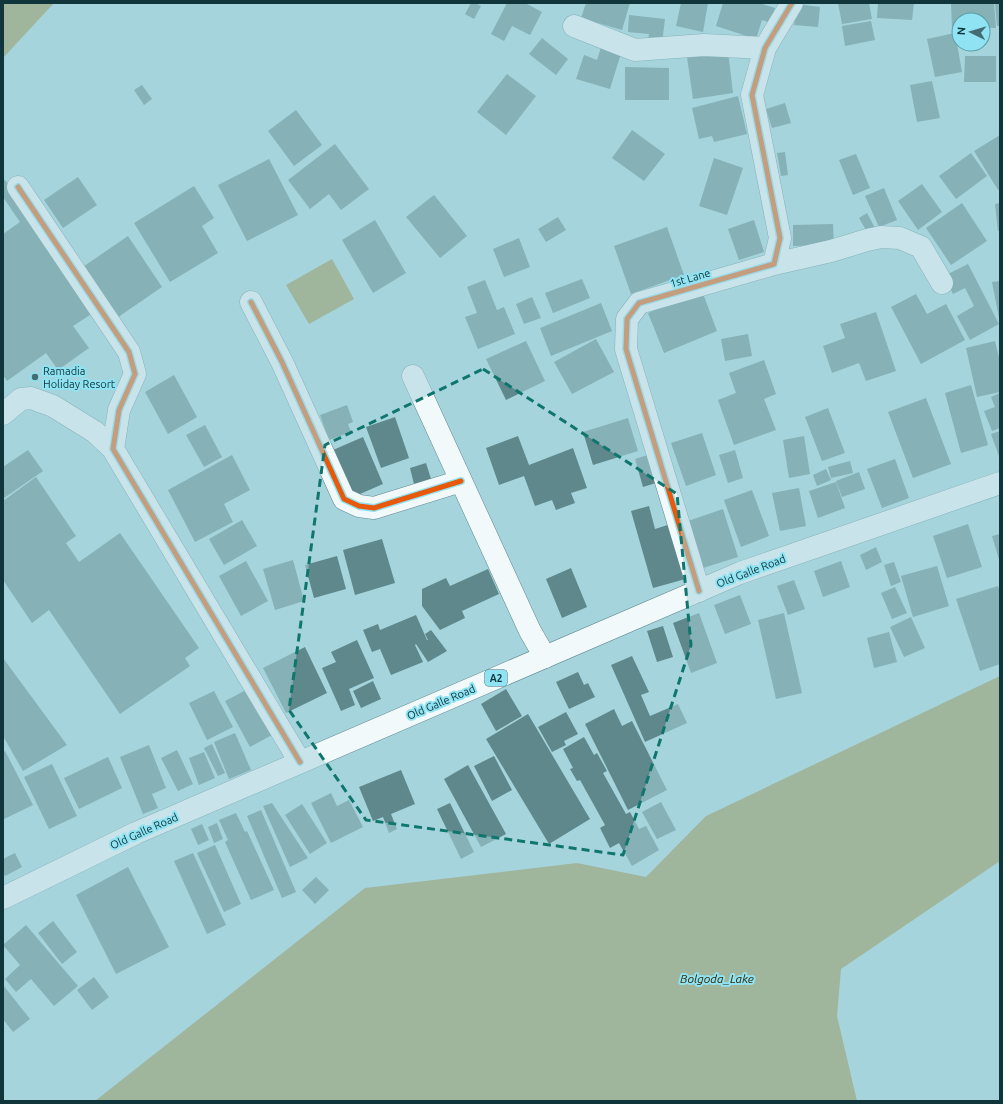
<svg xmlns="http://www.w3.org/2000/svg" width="1003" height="1104" font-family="Ubuntu,sans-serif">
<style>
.water{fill:#98914f}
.building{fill:#5e888b}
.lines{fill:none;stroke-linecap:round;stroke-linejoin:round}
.minor-casing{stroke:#608a90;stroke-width:23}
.highway-casing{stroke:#608a90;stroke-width:23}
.minor{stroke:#f2f9fa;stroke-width:22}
.highway{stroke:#f2f9fa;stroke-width:22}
.cycleway-casing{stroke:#8fe3f2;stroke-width:8}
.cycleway{stroke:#e8590c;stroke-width:5}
.marked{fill:none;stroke:#0f766e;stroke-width:3;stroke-dasharray:8 5;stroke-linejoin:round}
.poi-dot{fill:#446d73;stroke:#8fe3f2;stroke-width:1.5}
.labels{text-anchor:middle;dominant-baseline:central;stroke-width:4;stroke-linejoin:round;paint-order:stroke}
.shield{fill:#8fe3f2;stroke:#366971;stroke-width:1}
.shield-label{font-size:10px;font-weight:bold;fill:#10353a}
.street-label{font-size:11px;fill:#10353a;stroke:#8fe3f2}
.poi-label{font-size:11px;fill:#10353a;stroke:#8fe3f2;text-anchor:start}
.water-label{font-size:12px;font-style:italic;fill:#352801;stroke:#8fe3f2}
</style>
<rect width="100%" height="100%" fill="#a5d4dc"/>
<path class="water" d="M3,3H54L3,58Z
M332,259L354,299L309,324L286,285Z
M1000,676V861L841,969L837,1016L857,1101H95L365,888L577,863L646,877L706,816Z"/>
<path class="building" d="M471,3H475L481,6L474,19L465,14Z
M507,3H525L542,12L530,35L512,26L504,41L491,34Z
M586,3H630L622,30L581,18Z
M681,3H708L703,32L676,26Z
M723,3H759L775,8L771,23L762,20L756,39L716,26Z
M838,3H869L872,19L842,24Z
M878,3H914L912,20L877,18Z
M951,3H994L996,28H983V20H959V30H952Z
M995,3H1000V26H997Z
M797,4L820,7L818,27L794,25Z
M629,15L665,19L662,43L648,41L649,34L628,32Z
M871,21L875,40L845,46L842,26Z
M955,33L962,72L935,77L927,39Z
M542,38L568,59L556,75L529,54Z
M602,44L622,50L610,89L576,79L584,55L597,60Z
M728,51L733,93L693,99L687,57Z
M965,56H996V82H964Z
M625,67L669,68V100H625Z
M507,74L536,96L506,135L477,112Z
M932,81L940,118L917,122L910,85Z
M142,85L152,99L144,105L134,90Z
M738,96L747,134L714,142L712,136L699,139L692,108Z
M785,103L791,123L772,128L766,109Z
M296,110L322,145L294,166L268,131Z
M632,130L665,154L644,181L612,158Z
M1000,135V189L998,190L974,151Z
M335,144L369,189L341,210L329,194L310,209L288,180Z
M785,152L788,175L781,176L777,153Z
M971,153L987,176L956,199L939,176Z
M856,154L870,188L853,195L839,160Z
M714,158L743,168L727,215L699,206Z
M269,159L298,215L247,241L218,185Z
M78,177L97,205L63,228L44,200Z
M5,180L96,311L73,326L89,348L58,370L46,353L7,381L3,375V234L20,222L3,197V181Z
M922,184L942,212L918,230L898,201Z
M194,186L214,218L202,226L218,253L170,282L134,223Z
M884,188L897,220L879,227L865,196Z
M434,195L467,236L440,258L406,217Z
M962,203L987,241L951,265L926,228Z
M1000,203V231H998L995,204Z
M867,213L875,228L867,232L859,218Z
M558,217L566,230L546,242L538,229Z
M375,220L406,273L373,293L342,240Z
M754,220L764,252L739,260L728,229Z
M833,224L834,245L793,246V225Z
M667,227L684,275L631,294L614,246Z
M128,236L162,287L111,322L77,271Z
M519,238L530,267L504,277L493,249Z
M968,264L999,324L970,340L957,316L974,306L965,288L953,294L944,276Z
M582,279L590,298L553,313L545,293Z
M485,280L497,310L504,307L515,334L478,349L465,317L477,313L467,287Z
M1000,281V317L999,318L992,282Z
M702,291L717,331L664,353L648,313Z
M916,294L927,314L946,304L965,340L921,364L891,307Z
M532,297L541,318L524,324L516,304Z
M601,303L612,331L551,356L540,328Z
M876,312L896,371L866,381L859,363L832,373L823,346L845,338L840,324Z
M748,334L752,356L725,361L721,339Z
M596,339L614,372L572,394L554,362Z
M526,341L545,381L506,400L486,359Z
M995,341L1000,362V392L977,397L966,348Z
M764,360L776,394L764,399L776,430L734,445L718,400L736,393L729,373Z
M174,375L197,417L168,434L145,392Z
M971,385L988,445L961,453L945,393Z
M1000,393V428L992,431L984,411L995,407L991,397Z
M926,398L951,464L913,478L888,412Z
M347,405L353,422L348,424L351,432L329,440L320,415Z
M828,408L845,453L822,461L805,417Z
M395,417L409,458L381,468L366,427Z
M628,418L638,451L593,465L583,432Z
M205,425L222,457L204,467L186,435Z
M1000,431V459L991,434Z
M702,433L716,475L686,486L671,443Z
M518,436L529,465L573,448L587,488L571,493L575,503L556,510L552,500L535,506L524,476L499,485L486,448Z
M804,436L810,474L789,478L783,440Z
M363,437L383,484L353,497L333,450Z
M28,450L43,471L4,498L3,496V467Z
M735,450L743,478L728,483L719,455Z
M651,454L659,482L643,487L635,459Z
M232,455L250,490L224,504L233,522L195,542L168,490Z
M895,459L909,498L882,508L867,469Z
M850,461L853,473L831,478L828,467Z
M426,463L432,482L415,488L410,468Z
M826,469L831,480L817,486L813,475Z
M859,472L865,489L842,497L836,481Z
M36,477L76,536L66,543L79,562L120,533L199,648L185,658L190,666L120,714L49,610L32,623L3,580V558H4L3,556V501Z
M836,482L845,508L818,518L809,491Z
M799,488L806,526L780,531L772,493Z
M752,490L769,536L741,547L724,500Z
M649,506L655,529L674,523L689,578L653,588L631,511Z
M723,509L738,557L703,568L688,521Z
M242,520L257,546L224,565L209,539Z
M968,524L982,567L947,578L933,536Z
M1000,534V563L992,536Z
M382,539L395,583L355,595L343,550Z
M876,547L882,562L866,570L860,555Z
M337,556L346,589L314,598L305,565Z
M293,560L304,601L275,610L263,569Z
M246,561L268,601L241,616L219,576Z
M841,561L850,587L823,597L814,571Z
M894,562L901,582L891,586L884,565Z
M937,566L949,606L913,617L901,576Z
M571,568L587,607L562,618L546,579Z
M488,569L499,594L462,611L465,618L440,630L422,606V589L446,578L450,586Z
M794,580L805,609L788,615L777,586Z
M998,586L1000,592V664L980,671L956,599Z
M895,587L907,613L892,619L881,593Z
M740,595L751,624L725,634L714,605Z
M699,613L717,663L691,673L673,623Z
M784,613L802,693L776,699L758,620Z
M416,615L427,640H428L425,634L431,630L447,651L428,662L416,644L415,645L423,662L391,675L380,649L372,652L363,630L378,624L380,630Z
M911,617L925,648L904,657L890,627Z
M663,626L673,657L657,662L647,631Z
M889,632L897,662L874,668L867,638Z
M357,640L374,678L349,689L355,705L341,711L322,668L336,662L331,652Z
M305,647L327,693L286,713L263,668Z
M632,656L649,692L641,695L650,716L678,704L687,723L645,742L611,665Z
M3,658L67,745L23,771L3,736Z
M578,672L584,685L588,683L595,697L569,709L556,682Z
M373,681L381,699L361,708L353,691Z
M248,689L272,735L250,747L225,701Z
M506,689L522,716L496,731L481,704Z
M214,691L233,727L207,740L189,703Z
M614,709L622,726L632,721L667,790L628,810L585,724Z
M566,712L578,734L564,741L566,745L552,752L538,727Z
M528,714L590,819L549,844L486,739Z
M235,733L251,770L229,779L214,742Z
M584,737L594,755L597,753L607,771L603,773L626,814L630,812L639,829L646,826L659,850L632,866L619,843L610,848L600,828L605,825L580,780L577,781L570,769L573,768L563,749Z
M212,744L225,773L218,776L204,748Z
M149,745L166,788L152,794L158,808L143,814L120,757Z
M177,750L193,784L178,791L161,758Z
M5,751L33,805L4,819L3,816V752Z
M204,752L215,778L199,785L189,758Z
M494,756L512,790L492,801L474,766Z
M108,757L122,788L79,809L64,778Z
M52,764L77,816L49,829L24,777Z
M468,765L506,834L481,847L444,779Z
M401,770L415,804L391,814L397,829L389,833L383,817L373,821L359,787Z
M331,793L337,806L349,800L363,827L331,843L311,803Z
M661,802L676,830L657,839L642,812Z
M272,803L308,858L290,867L263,806Z
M450,803L474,852L461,859L437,809Z
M302,804L327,843L310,854L285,815Z
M261,810L296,892L282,898L247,816Z
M236,813L245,832L247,831L274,890L251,900L225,842L228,840L219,820Z
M217,823L223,839L214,843L208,827Z
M202,824L209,840L198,845L191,829Z
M215,845L241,904L224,912L197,853Z
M15,853L22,867L5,876L3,872V859Z
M193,853L226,925L207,934L174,861Z
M128,867L169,947L116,974L76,895Z
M316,877L329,890L315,904L302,890Z
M53,921L77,952L62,964L38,933Z
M26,925L78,986L54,1006L31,979L16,992L5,979L20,965L3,945Z
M94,977L109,997L92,1010L77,990Z
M3,985L30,1019L13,1032L3,1019Z"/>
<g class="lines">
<g class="minor-casing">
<path id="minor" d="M574,26L635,50L704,45L765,48
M18,187L129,352L135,374L119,410L113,449L300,762
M774,264L831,251L867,240L881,237L900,238L921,247L942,283
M251,302L282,362L344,499L359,506L374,508L461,481
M413,376L530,631L545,657
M3,414L21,399L31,398L53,406L95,432L113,449
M699,591L626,349L627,319L639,303L774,264L780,238L752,95L765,48L792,3"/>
</g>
<g class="highway-casing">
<path id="highway" d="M3,898L136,833L740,573L1000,483"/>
</g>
<use href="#minor" class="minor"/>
<use href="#highway" class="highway"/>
<g class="cycleway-casing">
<path id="cycleway" d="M18,187L129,352L135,374L119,410L113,449L300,762
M251,302L282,362L344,499L359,506L374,508L461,481
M699,591L626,349L627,319L639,303L774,264L780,238L752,95L765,48L792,3"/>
</g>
<use href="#cycleway" class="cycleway"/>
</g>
<path d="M0 0H1003V1104H0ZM483,369L677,494L691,645L623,855L366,820L289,710L325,445Z" fill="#a5d4dc" fill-opacity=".55" fill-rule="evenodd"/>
<path class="marked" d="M483,369L677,494L691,645L623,855L366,820L289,710L325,445Z"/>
<circle class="poi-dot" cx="35" cy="377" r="4"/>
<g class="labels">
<rect class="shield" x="485" y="670" width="22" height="16" rx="3"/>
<g class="shield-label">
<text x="496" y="678">A2</text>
</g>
<g class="street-label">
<text transform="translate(690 278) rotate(-16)">1st Lane</text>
<text transform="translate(751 571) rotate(-21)">Old Galle Road</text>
<text transform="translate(441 702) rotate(-23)">Old Galle Road</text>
<text transform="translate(144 831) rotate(-24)">Old Galle Road</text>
</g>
<g class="poi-label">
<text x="43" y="371">Ramadia<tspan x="43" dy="13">Holiday Resort</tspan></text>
</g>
<g class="water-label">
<text x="717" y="978">Bolgoda_Lake</text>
</g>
</g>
<rect width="1003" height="1104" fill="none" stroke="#10353a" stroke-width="8"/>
<g transform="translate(971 32) rotate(275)"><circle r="19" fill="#8fe3f2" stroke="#5c9da8"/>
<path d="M0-3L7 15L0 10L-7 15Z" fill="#446d73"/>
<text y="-6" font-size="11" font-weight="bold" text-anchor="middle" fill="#10353a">N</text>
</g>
</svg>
